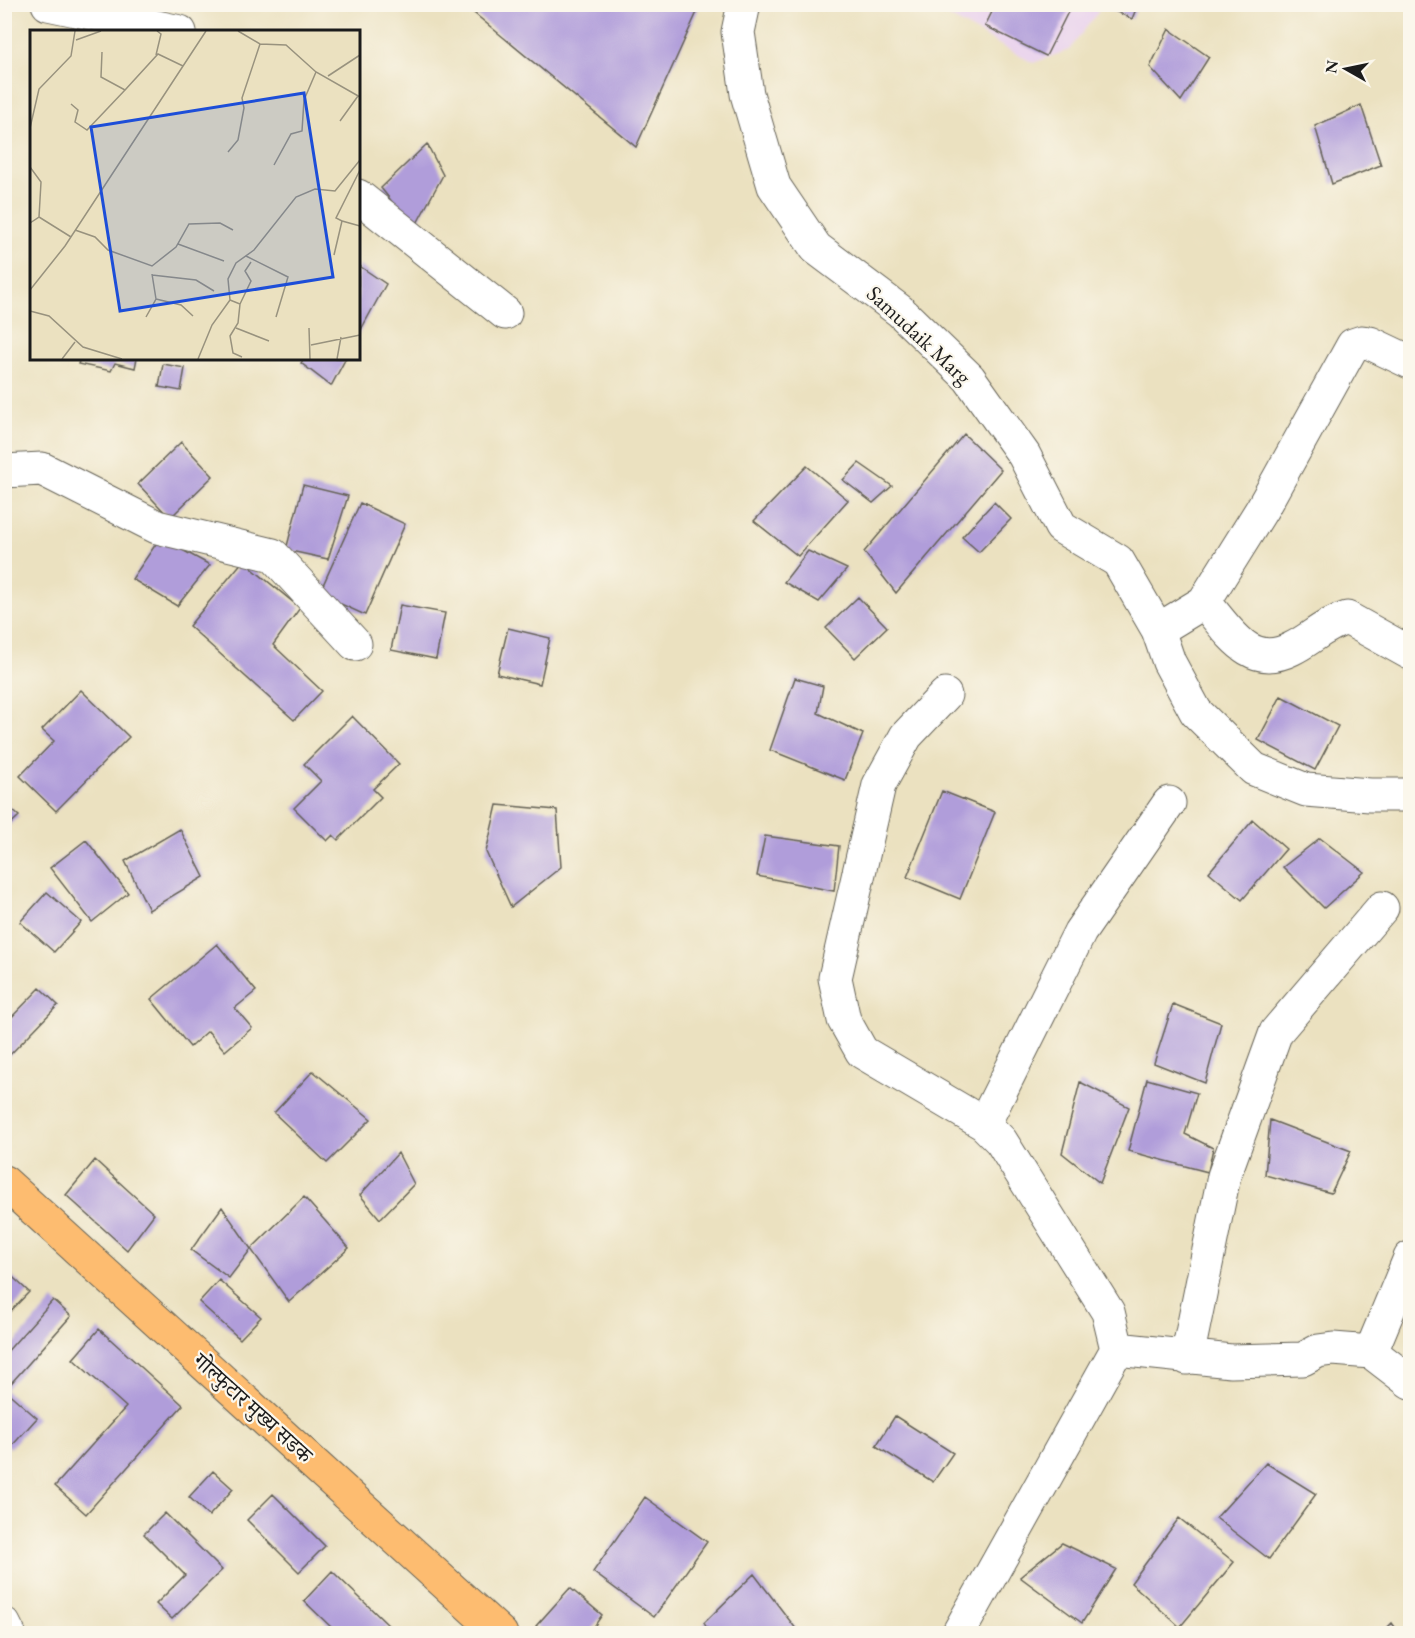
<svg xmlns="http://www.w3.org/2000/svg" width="1415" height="1638" font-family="'EB Garamond','Noto Serif Devanagari',serif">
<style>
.built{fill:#e9d2ed}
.building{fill:#b09dda}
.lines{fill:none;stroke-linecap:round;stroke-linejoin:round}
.minor-casing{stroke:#646155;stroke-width:35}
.major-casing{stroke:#646155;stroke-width:35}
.minor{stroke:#fff;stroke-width:33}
.major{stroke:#fdbc70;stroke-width:33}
.labels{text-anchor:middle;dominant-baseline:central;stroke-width:4.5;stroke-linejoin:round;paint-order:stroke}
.street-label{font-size:22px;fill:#1c1c1c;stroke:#fbf7ec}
.inset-road{fill:none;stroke:#98927e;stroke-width:1.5}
.view{fill:#1d4ed8;fill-opacity:0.15;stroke:#1d4ed8;stroke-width:3}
.inset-edge{fill:none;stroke:#1c1c1c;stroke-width:3}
</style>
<rect width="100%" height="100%" fill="#fbf7ec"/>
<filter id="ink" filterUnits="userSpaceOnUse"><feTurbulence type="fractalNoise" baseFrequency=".0167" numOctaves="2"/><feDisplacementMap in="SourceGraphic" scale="12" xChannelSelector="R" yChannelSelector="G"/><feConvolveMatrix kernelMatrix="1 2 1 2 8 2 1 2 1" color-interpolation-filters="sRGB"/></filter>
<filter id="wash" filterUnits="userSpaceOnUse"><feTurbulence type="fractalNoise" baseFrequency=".008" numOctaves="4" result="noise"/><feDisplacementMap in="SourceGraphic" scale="24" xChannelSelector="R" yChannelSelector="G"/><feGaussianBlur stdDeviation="1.35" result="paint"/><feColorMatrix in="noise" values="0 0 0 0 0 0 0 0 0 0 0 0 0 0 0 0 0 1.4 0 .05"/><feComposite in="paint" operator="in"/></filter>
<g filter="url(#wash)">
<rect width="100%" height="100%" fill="#ebe1c0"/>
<path class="built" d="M1089,4L1099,11L1069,50L1033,63L927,5Z"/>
<g id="blocks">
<path class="building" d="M463,4H695L698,10L636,147Z
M996,4H1072L1046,56L985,26Z
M1100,4H1138L1132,19Z
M1169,29L1209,57L1181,101L1150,67Z
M1361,105L1381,165L1332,184L1315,126Z
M427,144L443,175L414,229L381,188Z
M358,265L386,284L358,335Z
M80,358H137L135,368L115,363L111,371L78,364Z
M304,358H346L331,386L301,363Z
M163,364L185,368L181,391L159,387Z
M964,434L1001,470L896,593L864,552Z
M181,442L213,476L170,518L138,484Z
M859,463L892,486L873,503L843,480Z
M807,466L848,500L798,556L754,521Z
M303,485L348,496L328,559L286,550Z
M994,502L1011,519L979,552L962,537Z
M360,503L405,524L365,615L319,594Z
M160,538L210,565L177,606L132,579Z
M808,551L847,569L819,602L784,582Z
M243,561L300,608L273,645L322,691L294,720L189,626Z
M858,597L887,627L855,658L826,628Z
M400,605L445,613L436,659L391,650Z
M508,628L550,638L540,684L497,674Z
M795,678L823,686L818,713L863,734L845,780L770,750Z
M81,690L129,737L56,811L20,776L54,741L42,730Z
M1281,696L1338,726L1315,770L1258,740Z
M352,716L399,764L373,789L381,797L338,840L333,835L327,841L294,808L321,781L304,764Z
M942,791L995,812L960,899L907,877Z
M4,803L19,816L4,830Z
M497,805L557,810L561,867L511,907L486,852Z
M1253,820L1286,849L1242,900L1209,872Z
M180,829L204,877L149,910L125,861Z
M765,836L839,846L834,891L757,876Z
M1320,838L1364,872L1324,908L1283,867Z
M86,840L128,893L92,922L50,868Z
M47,892L81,922L54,952L20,922Z
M217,944L256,991L235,1008L252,1028L225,1051L208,1031L190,1047L151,999Z
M40,988L58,1005L4,1061V1025Z
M1173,1004L1221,1023L1205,1083L1154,1063Z
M313,1071L371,1119L327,1163L274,1113Z
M1147,1079L1197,1093L1185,1134L1213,1148L1208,1172L1128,1151Z
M1080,1082L1129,1107L1100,1183L1062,1153Z
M1270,1120L1351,1151L1331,1193L1265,1175Z
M398,1153L414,1184L380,1219L360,1195Z
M95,1160L154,1214L127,1250L66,1195Z
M304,1197L349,1248L289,1302L251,1249L229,1278L191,1250L222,1207L251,1249Z
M4,1269L29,1292L4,1318Z
M219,1280L261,1317L240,1339L199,1302Z
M53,1300L71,1316L5,1390L37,1418L10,1448L4,1443V1355Z
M99,1329L183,1405L86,1514L55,1486L126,1407L73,1359Z
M895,1416L953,1453L933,1482L876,1446Z
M1266,1463L1316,1494L1269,1559L1216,1518Z
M213,1471L233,1489L209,1516L189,1497Z
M273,1494L325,1546L299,1572L247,1520Z
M645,1497L707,1542L654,1617L593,1572Z
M165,1513L222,1570L172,1619L156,1604L185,1575L144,1534Z
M1179,1518L1234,1562L1180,1627L1131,1583Z
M1062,1543L1116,1569L1082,1623L1020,1577Z
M332,1571L389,1626L382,1634H325L331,1627L304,1601Z
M754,1574L800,1634H710L704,1623Z
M570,1588L602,1615L589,1634H547L536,1626Z
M1392,1623L1400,1634H1381Z"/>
</g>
</g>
<g filter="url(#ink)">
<use href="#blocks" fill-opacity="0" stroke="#646155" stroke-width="1.5"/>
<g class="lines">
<g class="minor-casing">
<path id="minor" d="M48,4L180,32
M744,4L738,32L747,94L774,186L816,248L900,311L969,378L1024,455L1061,527L1118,561L1158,630L1169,662L1196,712L1254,769L1306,790L1370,795H1410
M358,196L505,313
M4,471L42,469L157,527L273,555L355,644
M1204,602C1229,630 1249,670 1291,649C1312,639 1323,625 1347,618L1410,653
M1158,630L1204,602L1262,509L1353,345L1362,342L1370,343L1410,362
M945,695L906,736L879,785L835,978L844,1020L862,1052L984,1124L1001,1141L1108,1312L1117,1349L958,1634
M984,1124L1080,932L1169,803
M1117,1349L1231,1361L1303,1359L1318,1351L1333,1349L1371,1352L1410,1382
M1371,1352L1410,1258
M1187,1358L1224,1176L1276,1032L1382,908
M4,1624L9,1634"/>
</g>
<g class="major-casing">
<path id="major" d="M4,1182L501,1634"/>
</g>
<use href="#minor" class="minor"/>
<use href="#major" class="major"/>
</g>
</g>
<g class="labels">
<g class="street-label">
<text transform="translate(919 335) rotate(43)">Samudaik Marg</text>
<text transform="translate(253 1408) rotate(42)">गोल्फुटार मुख्य सडक</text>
</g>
</g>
<g transform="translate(30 30)">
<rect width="330" height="330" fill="#ebe1c0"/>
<path class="inset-road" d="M208,1L230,14L256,15L286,42L330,67M46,10L71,1M72,22L71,47L95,60L128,24L153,36M126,25L131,4L127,1M298,46L330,25M41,74L48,80L45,92L57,100L95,60M310,91L328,66M0,98L9,59L41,26L45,1M198,122L208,110L214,78L212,68L230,14M244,135L261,104L272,101L274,70L286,42M0,137L11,152L9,187L0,193M9,187L41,207M312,191L306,188L330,140M45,200L65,207L78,220L122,236L146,217L159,194L190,193L203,200M148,214L194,231M304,225L312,191L330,196M216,226L258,247L246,287M122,245L166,250L184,261M0,260L35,216L176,1M126,269L151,275L163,286M200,270L210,274L208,293L200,306L203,323L212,327M210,274L221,251L215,241L221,232M0,281L19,286L53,317L92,329M116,287L126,269L122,244M206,298L239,311M279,298L280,329M281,315L330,305M32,329L45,312M168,329L182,295L200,270L198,249L206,233L224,220L266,167L285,159L305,161L330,130M307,329L311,307"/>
<path class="view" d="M274,63L303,247L90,281L61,97Z"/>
<rect width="330" height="330" class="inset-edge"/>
</g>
<rect width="1415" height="1638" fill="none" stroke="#fbf7ec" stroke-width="24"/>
<g transform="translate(1346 69) rotate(279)" stroke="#fbf7ec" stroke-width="4.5" paint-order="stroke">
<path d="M0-4.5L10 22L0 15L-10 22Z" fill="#1c1c1c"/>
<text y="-9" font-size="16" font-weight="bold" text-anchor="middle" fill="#1c1c1c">N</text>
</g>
</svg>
